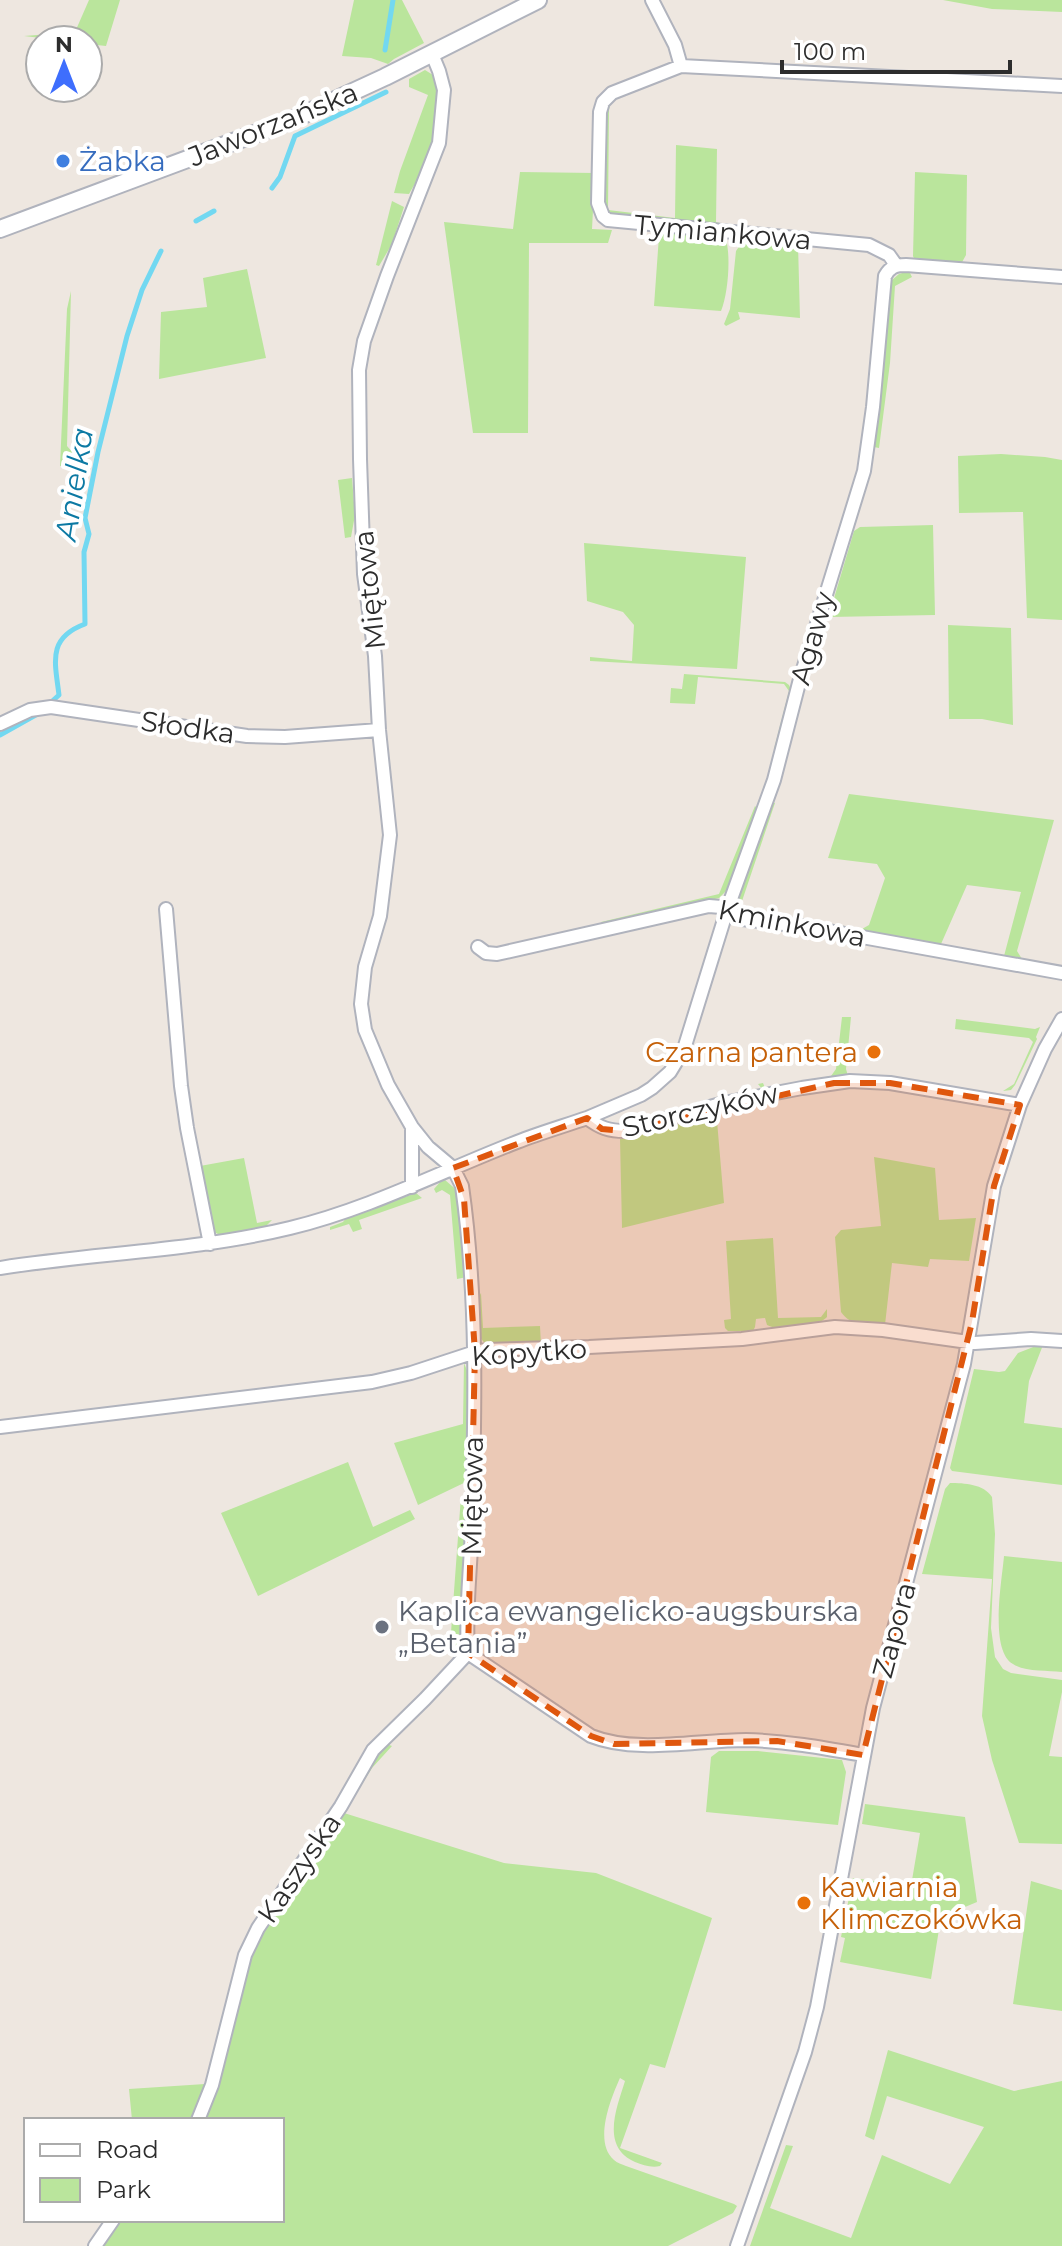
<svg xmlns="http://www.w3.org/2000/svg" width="1062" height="2246" font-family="Montserrat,sans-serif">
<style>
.green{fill:#bae59c}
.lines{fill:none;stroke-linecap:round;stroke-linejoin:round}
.stream{stroke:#72d8f1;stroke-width:5}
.minor-casing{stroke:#b0b3bd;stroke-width:16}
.tertiary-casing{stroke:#b0b3bd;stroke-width:20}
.minor{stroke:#fff;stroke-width:12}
.tertiary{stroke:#fff;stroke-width:16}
.marked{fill:#df570e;fill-opacity:0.2;stroke:#df570e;stroke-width:6;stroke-dasharray:16 10;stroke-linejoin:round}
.shop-dot{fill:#3f7fe0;stroke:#fff;stroke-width:3}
.food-dot{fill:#e8710a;stroke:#fff;stroke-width:3}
.worship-dot{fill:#6b7280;stroke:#fff;stroke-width:3}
.labels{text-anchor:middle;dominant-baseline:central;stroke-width:8;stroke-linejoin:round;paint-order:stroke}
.street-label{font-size:28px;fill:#2d2d2d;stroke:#fff}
.shop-label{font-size:28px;fill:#366cbe;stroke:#fff;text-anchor:start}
.food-label{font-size:28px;fill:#c56008;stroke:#fff;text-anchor:end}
.worship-label{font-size:28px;fill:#5b616d;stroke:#fff;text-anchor:start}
.water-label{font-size:30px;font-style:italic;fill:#0c79a3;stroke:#fff}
</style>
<rect width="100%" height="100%" fill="#eee7e0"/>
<path class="green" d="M89,0H120L106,46L88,44V40H58L24,36L75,32Z
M354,0H402L424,43L394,59L388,64L371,58L342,56Z
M943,0H1062V12L992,9Z
M425,70L433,75L438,88L434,141L425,166L409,194L394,193L400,171L428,95L409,87V79Z
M650,82L651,85L614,100L610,104L609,110L608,210L675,218L676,145L717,149L716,222L720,223V225L609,215L604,205L603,154L606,107L611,100Z
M520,172L595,173L592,229L612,230L608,243H529L528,433H473L444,222L513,229Z
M915,172L967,175L966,255L961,264L915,261L913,256Z
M392,201L404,207L392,244L379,266L376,265Z
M668,232L711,235L726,240C731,256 728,295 721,311L654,306L659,236Z
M749,239L798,244L800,318L738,312L740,319L726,326L724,324L730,309L736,251L743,241Z
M247,269L266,358L159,379L161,312L207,307L203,278Z
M909,271L912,277L895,286L890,363L879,448L874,447L883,364L887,293L892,280L899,274Z
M71,291L67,446L73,453V466H60L67,309Z
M1001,454L1045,457L1062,460V620L1027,618L1023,512L959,513L958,456Z
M352,478L355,515L351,537L345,538L338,480Z
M933,525L935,615L830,617L829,615L854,531L860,527Z
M584,543L746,557L737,669L590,661V657L632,661L634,625L623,612L587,601Z
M948,625L1011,628L1013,725L982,719H949Z
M684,674L785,682L789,685L792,692L778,750L774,749L789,691L784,684L698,677L695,704L670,703L671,688L682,689Z
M849,794L1054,820L1017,951L1022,959L1040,962L1038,964L1004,956L1021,892L967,885L941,944L979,951L978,953L739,911L735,904L771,802L775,803L741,904L745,909L862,929L869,925L885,878L877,864L828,858Z
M755,806L758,809L729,888L719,898L604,925L601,922L719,894Z
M842,1017H851L846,1069L848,1076L763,1090L758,1084L763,1083L765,1088L831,1076L836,1069Z
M956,1019L1035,1029L1040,1027L1036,1037L1037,1039L1015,1085L1011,1090L1003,1091L1014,1084L1033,1042L1029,1038L955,1029Z
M716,1109L724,1203L622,1228L620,1139Z
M874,1157L935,1168L939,1220L976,1218L969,1261L930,1259L928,1267L892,1263L885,1325C868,1324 851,1327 841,1312L835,1237L841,1230L881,1226Z
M244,1158L257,1223L272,1220L265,1227L222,1236L212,1231L200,1166Z
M445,1180L459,1192L467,1277L457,1279L450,1195L442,1190L436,1193L434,1189L441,1181Z
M416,1193L422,1198L359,1220L362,1229L353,1232L349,1224L330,1230V1227L343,1222L347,1217Z
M773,1238L778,1318L821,1317L827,1309V1317C817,1328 780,1332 767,1325L765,1318L756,1319L755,1327L753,1331H728L725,1328L724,1320L731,1319L726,1241Z
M481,1293L483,1328L540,1326L541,1345L490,1346C473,1340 473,1307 481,1293Z
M1041,1344L1043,1345L1029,1381L1024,1423L1062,1428V1485L952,1471L950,1468L974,1369L999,1372L1005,1371L1018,1353Z
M464,1363L468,1373V1481L418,1505L394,1443L463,1424Z
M348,1462L373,1527L410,1510L415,1519L258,1596L221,1513Z
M950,1483C964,1483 984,1484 992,1497L995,1534L991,1628L995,1657L1003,1669L1011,1673L1062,1680V1692L1049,1756L1062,1757V1844L1019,1843L992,1760L982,1716L992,1579L922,1574L945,1489Z
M461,1496L467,1498L463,1612L461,1644L457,1649L450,1646Z
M1004,1556L1062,1562V1672C1047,1670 1025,1672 1013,1664C989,1650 1002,1581 1004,1556Z
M384,1743L392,1746L372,1768L344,1813L504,1863L596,1873L712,1918L665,2068L650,2064L620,2148L662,2163L660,2166C651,2168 643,2165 635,2162C600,2147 617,2107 625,2081L620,2078C611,2098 593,2142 614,2160C617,2163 622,2164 626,2166L734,2204L737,2206L733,2213L668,2246H99L117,2220H282V2120H202L252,1948Z
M719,1751H758L842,1760L846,1772L838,1825L706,1812L711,1757Z
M865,1804L965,1817L977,1902L941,1917L931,1979L840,1962L845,1938L841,1937L853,1878L911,1886L920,1833L862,1824Z
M1031,1881L1062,1890V2011L1013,2004Z
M888,2050L1014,2091L1062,2081V2246H750L786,2145L793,2146L770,2208L851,2238L882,2155L950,2184L984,2127L887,2096L874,2140L865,2136Z
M205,2084L196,2114L192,2120H132L129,2089Z"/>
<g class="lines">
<path class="stream" d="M385,50L393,0
M272,188L280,177L295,136L386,92
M196,221L214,211
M48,705L59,695C55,662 47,638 85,624L84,552L89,534L85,518L98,452L127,336L142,290L161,251
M0,735L41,712"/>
<g class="minor-casing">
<path id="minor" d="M652,0L675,45L681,66
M432,54L439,71L444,90L439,143L387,276L364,341L359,370L360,459L364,574L375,656L379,730L390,835L380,916L365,967L361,1004L365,1030L388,1085L412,1127L428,1147L453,1168L462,1186C478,1298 475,1412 472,1524C471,1567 465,1610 468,1653L591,1736C636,1754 697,1740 746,1740C786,1741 824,1748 863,1755
M896,265L889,255L869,245L608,220L603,216L598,203L600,112L603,102L612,93L681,66L1062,86
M0,724L30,710L51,707L247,736L285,737L379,730
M166,909L181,1086L187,1128L210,1244
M478,947L486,953L497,954L709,906L721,907L742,919L801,926L1062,973
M587,1118L641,1095L652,1088L670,1072L684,1049L727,910L774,780L800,679L864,471L873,407L885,276C890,267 895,265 906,265L1062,277
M412,1127V1187
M0,1268C96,1253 195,1251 290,1228C369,1209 442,1171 517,1142C540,1133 564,1126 587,1118C600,1128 609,1131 625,1131L724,1103L802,1088L850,1081L890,1083L1020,1105
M0,1427L372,1382L411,1373L475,1352L486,1350L589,1347L742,1339L835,1327L883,1330L975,1343L1031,1339L1062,1341
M198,2120L212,2085L245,1955L258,1928L341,1806L373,1750L425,1699L468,1653
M95,2246L113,2220
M737,2246L805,2052L817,2007L873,1708L964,1364L994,1186L1020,1105L1045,1049L1062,1019"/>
</g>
<g class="tertiary-casing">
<path id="tertiary" d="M0,229L292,120L385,77L538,0"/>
</g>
<use href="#minor" class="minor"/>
<use href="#tertiary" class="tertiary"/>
</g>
<path class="marked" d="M834,1083H890L1020,1105L994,1186L972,1322L863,1755L777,1741L614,1744L591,1736L468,1653L475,1352L464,1199L453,1168L587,1118L602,1129L625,1131Z"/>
<circle class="shop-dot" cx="63" cy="161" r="8"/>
<g class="food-dot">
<circle cx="874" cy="1052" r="8"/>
<circle cx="804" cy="1903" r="8"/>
</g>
<circle class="worship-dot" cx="382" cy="1627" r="8"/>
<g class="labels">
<g class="street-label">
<text transform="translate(273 124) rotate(-22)">Jaworzańska</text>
<text transform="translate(723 232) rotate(5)">Tymiankowa</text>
<text transform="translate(369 590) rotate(-96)">Miętowa</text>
<text transform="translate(812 638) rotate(-74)">Agawy</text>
<text transform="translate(188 727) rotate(8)">Słodka</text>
<text transform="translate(792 923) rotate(11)">Kminkowa</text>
<text transform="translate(700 1110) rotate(-13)">Storczyków</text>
<text transform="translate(529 1352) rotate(-4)">Kopytko</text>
<text transform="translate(472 1496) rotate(-89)">Miętowa</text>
<text transform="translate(894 1630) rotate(-75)">Zapora</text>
<text transform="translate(299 1868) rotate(-56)">Kaszyska</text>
</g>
<g class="shop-label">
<text x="79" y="161">Żabka</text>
</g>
<g class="food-label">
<text x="858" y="1052">Czarna pantera</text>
<text x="820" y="1887" text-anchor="start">Kawiarnia<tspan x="820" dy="32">Klimczokówka</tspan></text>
</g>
<g class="worship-label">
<text x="398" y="1611">Kaplica ewangelicko-augsburska<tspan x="398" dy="32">„Betania”</tspan></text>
</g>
<g class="water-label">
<text transform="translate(74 484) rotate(-81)">Anielka</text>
</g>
</g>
<rect x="24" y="2118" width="260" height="104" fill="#ffffff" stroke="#ababab" stroke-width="2"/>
<rect x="40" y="2144" width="40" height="12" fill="#ffffff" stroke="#ababab" stroke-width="2"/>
<text x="96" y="2158" font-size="24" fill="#2d2d2d">Road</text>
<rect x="40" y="2178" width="40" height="24" fill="#bae59c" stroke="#ababab" stroke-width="2"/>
<text x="96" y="2198" font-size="24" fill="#2d2d2d">Park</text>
<g transform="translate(64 64)"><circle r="38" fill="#ffffff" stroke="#ababab" stroke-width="2"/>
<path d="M0-6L14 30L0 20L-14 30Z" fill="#3e6efd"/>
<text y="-12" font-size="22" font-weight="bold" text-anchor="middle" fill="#2d2d2d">N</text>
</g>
<path d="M782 60v12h228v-12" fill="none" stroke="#2d2d2d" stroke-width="4"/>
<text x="794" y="60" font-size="24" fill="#2d2d2d" stroke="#ffffff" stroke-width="6" paint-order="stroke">100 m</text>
</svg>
